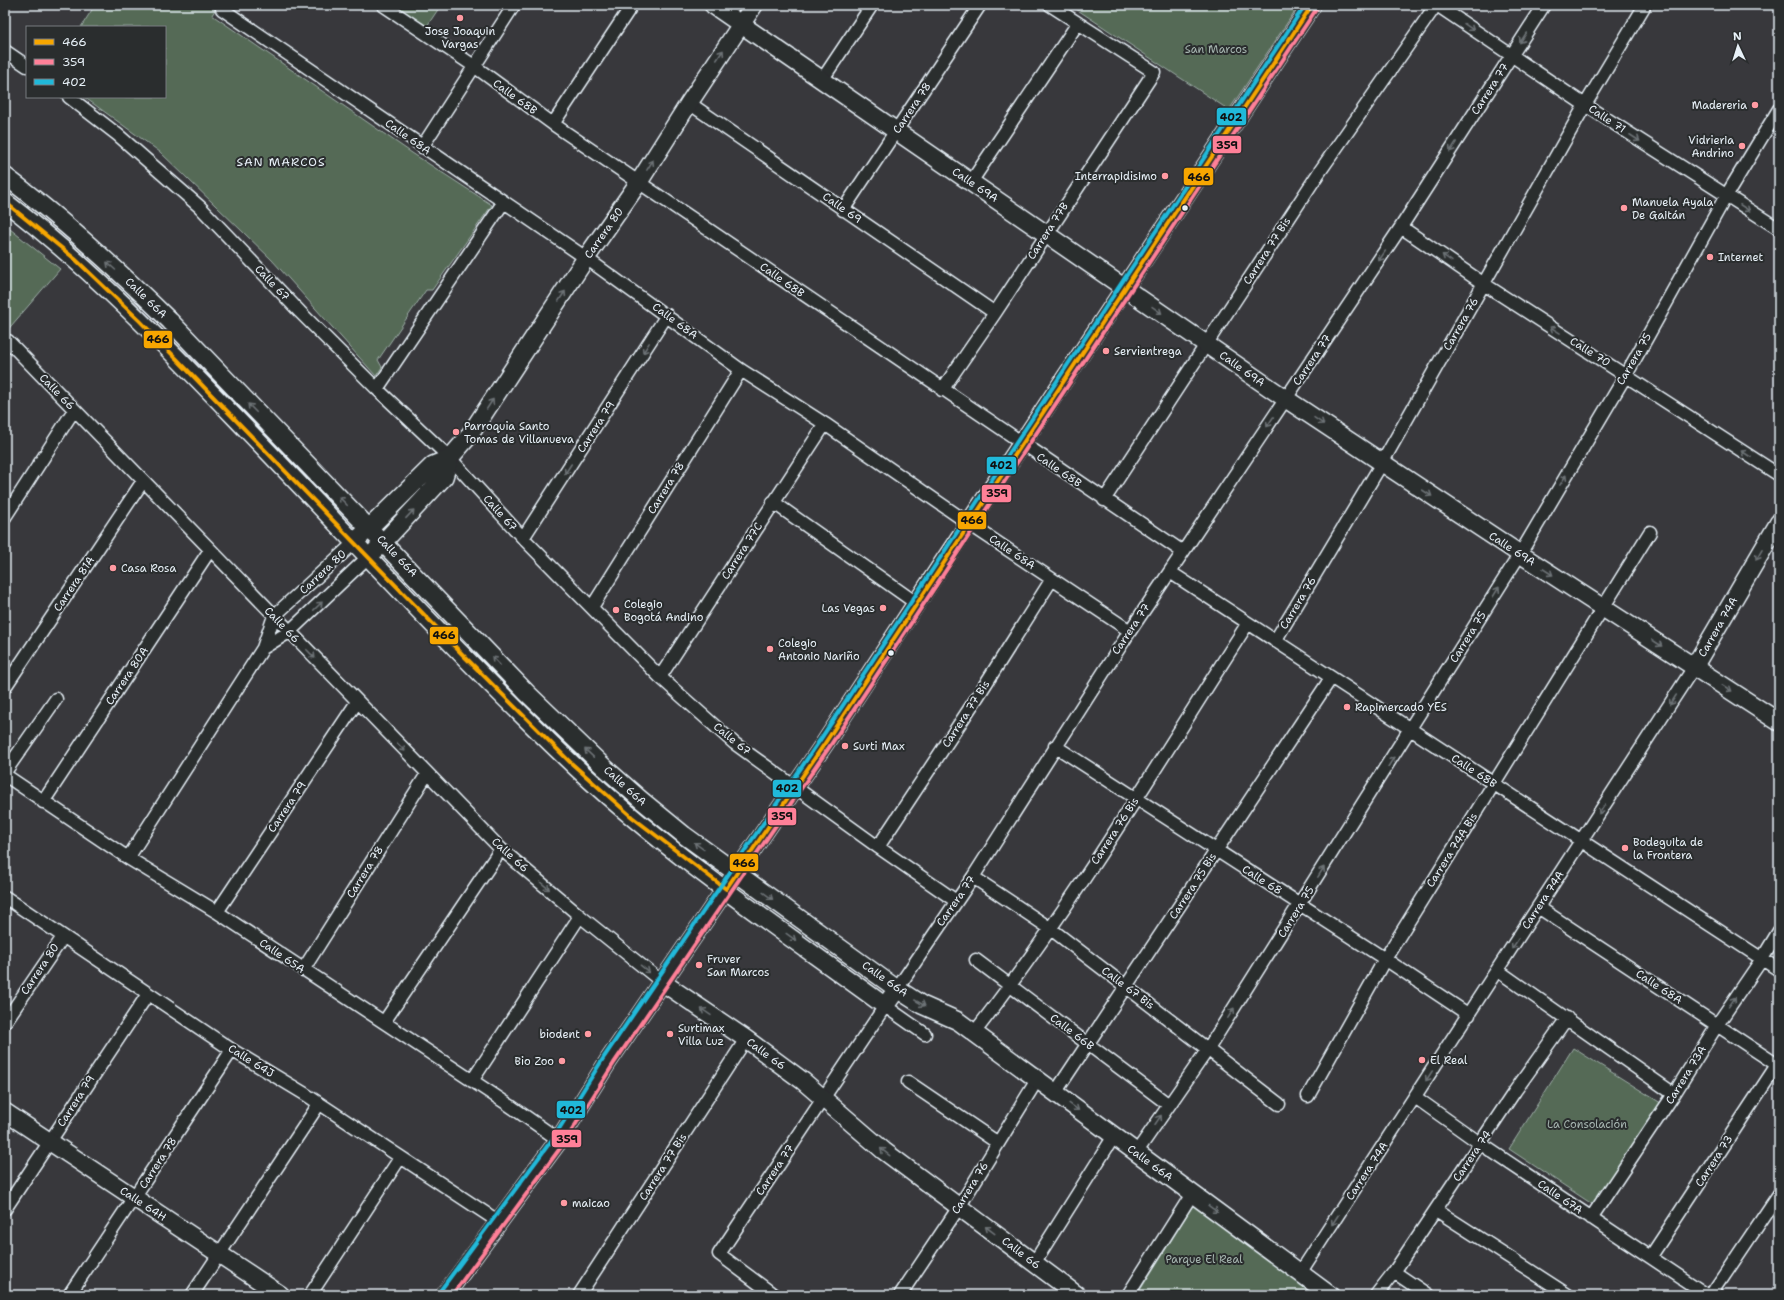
<svg xmlns="http://www.w3.org/2000/svg" width="1784" height="1300" font-family="'Shantell Sans',sans-serif">
<style>
.green{fill:#556b57;stroke:#9eaea8}
.lines{fill:none;stroke-linecap:round;stroke-linejoin:round}
.street-casing{stroke:#e8f1f8;stroke-width:15}
.secondary-casing{stroke:#e8f1f8;stroke-width:20}
.street{stroke:#2a2d2e;stroke-width:12}
.secondary{stroke:#2a2d2e;stroke-width:17}
.bus-1-casing{stroke:#2a2d2e;stroke-width:7}
.bus-2-casing{stroke:#2a2d2e;stroke-width:7}
.bus-3-casing{stroke:#2a2d2e;stroke-width:7}
.bus-1{stroke:#f7a600;stroke-width:4}
.bus-2{stroke:#ff8098;stroke-width:4}
.bus-3{stroke:#20b9da;stroke-width:4}
.oneway{stroke:#6c7275}
.poi-dot{fill:#ff9aa2;stroke:#2a2d2e;stroke-width:1.5}
.bus-dot{fill:#e8f1f8;stroke:#2a2d2e;stroke-width:1.5}
.labels{text-anchor:middle;dominant-baseline:central;stroke-width:4;stroke-linejoin:round;paint-order:stroke}
.poi-label{font-size:11px;fill:#e8f1f8;stroke:#2a2d2e;text-anchor:start}
.park-label{font-size:11px;fill:#a6b5b0;stroke:#2a2d2e}
.street-label{font-size:11px;fill:#e8f1f8;stroke:#2a2d2e}
.neighbourhood-label{font-size:12px;letter-spacing:1px;fill:#e8f1f8;stroke:#2a2d2e}
.line-badge{stroke:#2a2d2e;stroke-width:1.5}
.pale-badge-label{font-size:11px;text-anchor:middle;font-weight:bold;fill:#111}
</style>
<rect width="100%" height="100%" fill="#38383c"/>
<filter id="ink" filterUnits="userSpaceOnUse"><feTurbulence type="fractalNoise" baseFrequency=".025" numOctaves="2"/><feDisplacementMap in="SourceGraphic" scale="8" xChannelSelector="R" yChannelSelector="G"/><feConvolveMatrix kernelMatrix="1 2 1 2 8 2 1 2 1" color-interpolation-filters="sRGB"/></filter>
<g filter="url(#ink)">
<path class="green" d="M95,5H218L212,15L412,153L492,205L432,290H426L378,360L382,367L376,376L272,260L160,152L84,97H165V27H81Z
M394,5H441L427,26Z
M1070,5H1299L1229,110Z
M5,225L60,269L5,333Z
M1573,1048L1664,1105L1595,1206L1509,1149Z
M1194,1204L1314,1295H1137Z"/>
<g class="lines">
<g class="street-casing">
<path id="street" d="M225,5L222,9L586,258L741,370L825,424L974,527L1130,631
M383,5L474,66L553,124L1183,552
M1437,5L1585,105L1779,229
M5,51L27,66
M822,80L872,5
M69,97L118,135L200,207L300,312L377,389L450,458L523,538L660,677L734,743L878,847L956,901
M689,103L995,313
M553,124L632,5
M422,147L514,5
M971,182L1078,23
M843,210L980,5
M1401,227L1484,284L1779,475
M5,346L8,341L501,849L580,916L662,982
M377,389L503,203
M942,390L995,313L1154,72L1050,5
M1104,500L1318,174L1436,5
M773,502L916,603
M5,517L74,410
M523,538L667,315
M1170,572L1779,970
M592,607L741,370
M1275,641L1382,463L1585,105L1645,5
M263,648L289,632L368,557
M660,677L825,424
M5,687L143,481
M1055,746L1385,959L1469,1015
M5,772L56,699
M5,775L128,858L217,912L509,1105L559,1140
M43,802L210,550
M878,847L978,696L1052,579
M128,858L263,648L274,616L355,542
M973,877L1051,929L1279,1104
M5,897L232,1050L305,1094L499,1222
M1538,907L1779,1066
M217,912L357,702
M976,960L1169,1105
M303,970L427,774
M1497,970L1674,1094
M897,989L973,877L1130,631L1401,227L1544,5
M5,1022L63,937
M384,1022L501,849
M974,1033C1075,903 1159,761 1248,623
M472,1081L580,916
M908,1082L998,1143
M1055,1093L1331,678
M1308,1096L1385,959L1650,532
M1415,1097L1481,1144L1707,1295
M1136,1153L1208,1049L1520,554L1626,375L1726,196L1779,109
M5,1209L148,994
M1436,1210L1568,1295
M1591,1218L1674,1094L1717,1025L1762,959L1779,931
M1651,1256L1777,1065
M1034,1263L1114,1136
M1394,1272L1428,1295
M1300,1273L1694,667
M69,1295L232,1050
M192,1295L319,1104
M310,1295L400,1158
M579,1295L746,1039
M774,1295L719,1254L885,1006L925,1034
M900,1295L959,1207L1037,1080
M1128,1295L1192,1194
M1376,1295L1394,1272L1515,1091L1567,1018
M1711,1295L1779,1194"/>
</g>
<g class="secondary-casing">
<path id="secondary" d="M713,5L1286,399L1520,554L1779,722
M5,176C64,220 118,270 170,321L527,693L605,768L640,799L684,835L897,989L922,1005L958,1021L1330,1295
M5,202C94,270 171,351 249,432C353,540 455,651 563,755C661,850 776,926 885,1006L897,989
M361,536L433,465L450,458
M376,550L444,477L450,458L469,436L586,258L639,182L689,103L754,5
M1694,667L1779,522
M662,982L746,1039L803,1081L884,1151L1077,1295
M5,1112L281,1295
M445,1295L559,1140L609,1060L825,743L944,561L1312,5"/>
</g>
<use href="#street" class="street"/>
<use href="#secondary" class="secondary"/>
<g class="bus-1-casing">
<path id="bus-1" d="M5,202L75,259L140,321L464,656L570,762L632,817L726,889L825,743L1312,5"/>
</g>
<g class="bus-2-casing">
<path id="bus-2" d="M452,1295L564,1143L614,1063L830,746L1317,8"/>
</g>
<g class="bus-3-casing">
<path id="bus-3" d="M440,1291L554,1137L604,1057L820,740L1305,5"/>
</g>
<use href="#bus-1" class="bus-1"/>
<use href="#bus-2" class="bus-2"/>
<use href="#bus-3" class="bus-3"/>
</g>
<defs><path id="oneway-shaft" d="M-6 0H5M1.5-3L5.5 0L1.5 3" fill="none" stroke-width="1.6" stroke-linecap="round" stroke-linejoin="round"/></defs>
<g class="oneway">
<use href="#oneway-shaft" transform="translate(1469 27) rotate(35)"/>
<use href="#oneway-shaft" transform="translate(1523 38) rotate(123)"/>
<use href="#oneway-shaft" transform="translate(720 55) rotate(-57)"/>
<use href="#oneway-shaft" transform="translate(1635 138) rotate(33)"/>
<use href="#oneway-shaft" transform="translate(1453 147) rotate(123)"/>
<use href="#oneway-shaft" transform="translate(650 165) rotate(-58)"/>
<use href="#oneway-shaft" transform="translate(1745 208) rotate(33)"/>
<use href="#oneway-shaft" transform="translate(1382 256) rotate(124)"/>
<use href="#oneway-shaft" transform="translate(1447 258) rotate(-145)"/>
<use href="#oneway-shaft" transform="translate(111 266) rotate(-138)"/>
<use href="#oneway-shaft" transform="translate(562 296) rotate(-57)"/>
<use href="#oneway-shaft" transform="translate(1157 310) rotate(35)"/>
<use href="#oneway-shaft" transform="translate(1555 330) rotate(-148)"/>
<use href="#oneway-shaft" transform="translate(646 348) rotate(122)"/>
<use href="#oneway-shaft" transform="translate(490 404) rotate(-57)"/>
<use href="#oneway-shaft" transform="translate(252 408) rotate(-134)"/>
<use href="#oneway-shaft" transform="translate(1319 421) rotate(34)"/>
<use href="#oneway-shaft" transform="translate(1270 422) rotate(124)"/>
<use href="#oneway-shaft" transform="translate(1746 454) rotate(-147)"/>
<use href="#oneway-shaft" transform="translate(568 469) rotate(123)"/>
<use href="#oneway-shaft" transform="translate(1563 480) rotate(-59)"/>
<use href="#oneway-shaft" transform="translate(1427 493) rotate(33)"/>
<use href="#oneway-shaft" transform="translate(343 501) rotate(-134)"/>
<use href="#oneway-shaft" transform="translate(410 514) rotate(-47)"/>
<use href="#oneway-shaft" transform="translate(1759 555) rotate(120)"/>
<use href="#oneway-shaft" transform="translate(1548 572) rotate(33)"/>
<use href="#oneway-shaft" transform="translate(1496 592) rotate(-58)"/>
<use href="#oneway-shaft" transform="translate(318 606) rotate(-44)"/>
<use href="#oneway-shaft" transform="translate(1657 643) rotate(33)"/>
<use href="#oneway-shaft" transform="translate(311 654) rotate(46)"/>
<use href="#oneway-shaft" transform="translate(496 661) rotate(-134)"/>
<use href="#oneway-shaft" transform="translate(1727 688) rotate(33)"/>
<use href="#oneway-shaft" transform="translate(1673 700) rotate(123)"/>
<use href="#oneway-shaft" transform="translate(401 747) rotate(46)"/>
<use href="#oneway-shaft" transform="translate(589 753) rotate(-137)"/>
<use href="#oneway-shaft" transform="translate(1391 762) rotate(-58)"/>
<use href="#oneway-shaft" transform="translate(1602 809) rotate(123)"/>
<use href="#oneway-shaft" transform="translate(699 846) rotate(-144)"/>
<use href="#oneway-shaft" transform="translate(1321 872) rotate(-58)"/>
<use href="#oneway-shaft" transform="translate(545 886) rotate(40)"/>
<use href="#oneway-shaft" transform="translate(768 896) rotate(36)"/>
<use href="#oneway-shaft" transform="translate(791 937) rotate(36)"/>
<use href="#oneway-shaft" transform="translate(1515 944) rotate(123)"/>
<use href="#oneway-shaft" transform="translate(645 969) rotate(39)"/>
<use href="#oneway-shaft" transform="translate(1732 1002) rotate(-55)"/>
<use href="#oneway-shaft" transform="translate(920 1003) rotate(30)"/>
<use href="#oneway-shaft" transform="translate(706 1012) rotate(-146)"/>
<use href="#oneway-shaft" transform="translate(1231 1013) rotate(-58)"/>
<use href="#oneway-shaft" transform="translate(1429 1076) rotate(123)"/>
<use href="#oneway-shaft" transform="translate(1074 1107) rotate(36)"/>
<use href="#oneway-shaft" transform="translate(1158 1120) rotate(-56)"/>
<use href="#oneway-shaft" transform="translate(885 1152) rotate(-142)"/>
<use href="#oneway-shaft" transform="translate(1213 1209) rotate(36)"/>
<use href="#oneway-shaft" transform="translate(1335 1220) rotate(123)"/>
<use href="#oneway-shaft" transform="translate(990 1230) rotate(-143)"/>
</g>
</g>
<g class="poi-dot">
<circle cx="460" cy="18" r="4"/>
<circle cx="1755" cy="105" r="4"/>
<circle cx="1742" cy="146" r="4"/>
<circle cx="1165" cy="176" r="4"/>
<circle cx="1624" cy="208" r="4"/>
<circle cx="1710" cy="257" r="4"/>
<circle cx="1106" cy="351" r="4"/>
<circle cx="456" cy="432" r="4"/>
<circle cx="113" cy="568" r="4"/>
<circle cx="883" cy="608" r="4"/>
<circle cx="616" cy="610" r="4"/>
<circle cx="770" cy="649" r="4"/>
<circle cx="1347" cy="707" r="4"/>
<circle cx="845" cy="746" r="4"/>
<circle cx="1625" cy="848" r="4"/>
<circle cx="699" cy="965" r="4"/>
<circle cx="588" cy="1034" r="4"/>
<circle cx="670" cy="1034" r="4"/>
<circle cx="1422" cy="1060" r="4"/>
<circle cx="562" cy="1061" r="4"/>
<circle cx="564" cy="1203" r="4"/>
</g>
<g class="bus-dot">
<circle cx="1185" cy="208" r="3.5"/>
<circle cx="891" cy="653" r="3.5"/>
</g>
<g class="labels">
<g class="poi-label">
<text x="460" y="31" text-anchor="middle">Jose Joaquin<tspan x="460" dy="13">Vargas</tspan></text>
<text x="1747" y="105" text-anchor="end">Madereria</text>
<text x="1734" y="140" text-anchor="end">Vidrieria<tspan x="1734" dy="13">Andrino</tspan></text>
<text x="1157" y="176" text-anchor="end">Interrapidisimo</text>
<text x="1632" y="202">Manuela Ayala<tspan x="1632" dy="13">De Gaitán</tspan></text>
<text x="1718" y="257">Internet</text>
<text x="1114" y="351">Servientrega</text>
<text x="464" y="426">Parroquia Santo<tspan x="464" dy="13">Tomas de Villanueva</tspan></text>
<text x="121" y="568">Casa Rosa</text>
<text x="624" y="604">Colegio<tspan x="624" dy="13">Bogotá Andino</tspan></text>
<text x="875" y="608" text-anchor="end">Las Vegas</text>
<text x="778" y="643">Colegio<tspan x="778" dy="13">Antonio Nariño</tspan></text>
<text x="1355" y="707">Rapimercado YES</text>
<text x="853" y="746">Surti Max</text>
<text x="1633" y="842">Bodeguita de<tspan x="1633" dy="13">la Frontera</tspan></text>
<text x="707" y="959">Fruver<tspan x="707" dy="13">San Marcos</tspan></text>
<text x="678" y="1028">Surtimax<tspan x="678" dy="13">Villa Luz</tspan></text>
<text x="580" y="1034" text-anchor="end">biodent</text>
<text x="1430" y="1060">El Real</text>
<text x="554" y="1061" text-anchor="end">Bio Zoo</text>
<text x="572" y="1203">maicao</text>
</g>
<g class="park-label">
<text x="1216" y="49">San Marcos</text>
<text x="1587" y="1124">La Consolación</text>
<text x="1204" y="1259">Parque El Real</text>
</g>
<g class="street-label">
<text transform="translate(1490 89) rotate(-57)">Carrera 77</text>
<text transform="translate(515 97) rotate(36)">Calle 68B</text>
<text transform="translate(912 108) rotate(-56)">Carrera 78</text>
<text transform="translate(1607 119) rotate(33)">Calle 71</text>
<text transform="translate(408 137) rotate(35)">Calle 68A</text>
<text transform="translate(975 185) rotate(34)">Calle 69A</text>
<text transform="translate(842 208) rotate(35)">Calle 69</text>
<text transform="translate(1048 231) rotate(-57)">Carrera 77B</text>
<text transform="translate(604 233) rotate(-55)">Carrera 80</text>
<text transform="translate(1267 251) rotate(-57)">Carrera 77 Bis</text>
<text transform="translate(782 280) rotate(35)">Calle 68B</text>
<text transform="translate(272 283) rotate(46)">Calle 67</text>
<text transform="translate(146 298) rotate(44)">Calle 66A</text>
<text transform="translate(675 321) rotate(36)">Calle 68A</text>
<text transform="translate(1461 324) rotate(-60)">Carrera 76</text>
<text transform="translate(1590 352) rotate(32)">Calle 70</text>
<text transform="translate(1634 359) rotate(-60)">Carrera 75</text>
<text transform="translate(1312 360) rotate(-56)">Carrera 77</text>
<text transform="translate(1242 369) rotate(35)">Calle 69A</text>
<text transform="translate(57 392) rotate(46)">Calle 66</text>
<text transform="translate(596 427) rotate(-57)">Carrera 79</text>
<text transform="translate(1059 470) rotate(34)">Calle 68B</text>
<text transform="translate(666 488) rotate(-58)">Carrera 78</text>
<text transform="translate(500 513) rotate(48)">Calle 67</text>
<text transform="translate(1512 549) rotate(33)">Calle 69A</text>
<text transform="translate(742 551) rotate(-57)">Carrera 77C</text>
<text transform="translate(1012 552) rotate(34)">Calle 68A</text>
<text transform="translate(397 556) rotate(46)">Calle 66A</text>
<text transform="translate(323 572) rotate(-43)">Carrera 80</text>
<text transform="translate(74 584) rotate(-56)">Carrera 81A</text>
<text transform="translate(1298 603) rotate(-59)">Carrera 76</text>
<text transform="translate(282 625) rotate(46)">Calle 66</text>
<text transform="translate(1718 627) rotate(-60)">Carrera 74A</text>
<text transform="translate(1131 629) rotate(-56)">Carrera 77</text>
<text transform="translate(1468 637) rotate(-58)">Carrera 75</text>
<text transform="translate(127 676) rotate(-56)">Carrera 80A</text>
<text transform="translate(966 714) rotate(-57)">Carrera 77 Bis</text>
<text transform="translate(732 739) rotate(39)">Calle 67</text>
<text transform="translate(1474 771) rotate(33)">Calle 68B</text>
<text transform="translate(625 786) rotate(42)">Calle 66A</text>
<text transform="translate(287 807) rotate(-56)">Carrera 79</text>
<text transform="translate(1115 831) rotate(-57)">Carrera 76 Bis</text>
<text transform="translate(1452 850) rotate(-58)">Carrera 74A Bis</text>
<text transform="translate(510 855) rotate(42)">Calle 66</text>
<text transform="translate(365 872) rotate(-58)">Carrera 78</text>
<text transform="translate(1262 880) rotate(32)">Calle 68</text>
<text transform="translate(1193 886) rotate(-57)">Carrera 75 Bis</text>
<text transform="translate(1543 900) rotate(-57)">Carrera 74A</text>
<text transform="translate(956 901) rotate(-55)">Carrera 77</text>
<text transform="translate(1296 912) rotate(-58)">Carrera 75</text>
<text transform="translate(282 956) rotate(34)">Calle 65A</text>
<text transform="translate(40 969) rotate(-56)">Carrera 80</text>
<text transform="translate(885 979) rotate(35)">Calle 66A</text>
<text transform="translate(1659 987) rotate(33)">Calle 68A</text>
<text transform="translate(1128 988) rotate(37)">Calle 67 Bis</text>
<text transform="translate(1072 1032) rotate(37)">Calle 66B</text>
<text transform="translate(766 1054) rotate(36)">Calle 66</text>
<text transform="translate(251 1061) rotate(32)">Calle 64J</text>
<text transform="translate(1686 1075) rotate(-58)">Carrera 73A</text>
<text transform="translate(76 1101) rotate(-57)">Carrera 79</text>
<text transform="translate(1472 1156) rotate(-56)">Carrera 74</text>
<text transform="translate(1714 1161) rotate(-57)">Carrera 73</text>
<text transform="translate(158 1163) rotate(-57)">Carrera 78</text>
<text transform="translate(1150 1163) rotate(36)">Calle 66A</text>
<text transform="translate(663 1167) rotate(-57)">Carrera 77 Bis</text>
<text transform="translate(775 1170) rotate(-56)">Carrera 77</text>
<text transform="translate(1367 1171) rotate(-57)">Carrera 74A</text>
<text transform="translate(970 1188) rotate(-58)">Carrera 76</text>
<text transform="translate(1560 1197) rotate(34)">Calle 67A</text>
<text transform="translate(143 1204) rotate(33)">Calle 64H</text>
<text transform="translate(1021 1253) rotate(37)">Calle 66</text>
</g>
<g class="neighbourhood-label">
<text x="281" y="162">SAN MARCOS</text>
</g>
</g>
<g class="line-badge">
<rect x="1216" y="107" width="31" height="19" rx="4" fill="#20b9da"/>
<rect x="1212" y="135" width="30" height="19" rx="4" fill="#ff8098"/>
<rect x="1183" y="167" width="31" height="19" rx="4" fill="#f7a600"/>
<rect x="143" y="330" width="30" height="19" rx="4" fill="#f7a600"/>
<rect x="986" y="456" width="31" height="19" rx="4" fill="#20b9da"/>
<rect x="981" y="484" width="31" height="19" rx="4" fill="#ff8098"/>
<rect x="957" y="511" width="30" height="19" rx="4" fill="#f7a600"/>
<rect x="429" y="626" width="30" height="19" rx="4" fill="#f7a600"/>
<rect x="772" y="779" width="30" height="19" rx="4" fill="#20b9da"/>
<rect x="767" y="807" width="30" height="19" rx="4" fill="#ff8098"/>
<rect x="729" y="853" width="30" height="19" rx="4" fill="#f7a600"/>
<rect x="556" y="1100" width="30" height="19" rx="4" fill="#20b9da"/>
<rect x="551" y="1129" width="31" height="19" rx="4" fill="#ff8098"/>
</g>
<g class="pale-badge-label">
<text x="1231" y="121">402</text>
<text x="1227" y="149">359</text>
<text x="1199" y="181">466</text>
<text x="158" y="343">466</text>
<text x="1001" y="469">402</text>
<text x="997" y="497">359</text>
<text x="972" y="524">466</text>
<text x="444" y="639">466</text>
<text x="787" y="792">402</text>
<text x="782" y="820">359</text>
<text x="744" y="867">466</text>
<text x="571" y="1114">402</text>
<text x="567" y="1143">359</text>
</g>
<rect width="1784" height="1300" fill="none" stroke="#2a2d2e" stroke-width="20"/>
<rect x="10" y="10" width="1764" height="1280" fill="none" stroke="#e8f1f8" stroke-width="1.5" filter="url(#ink)"/>
<rect x="26" y="26" width="140" height="72" fill="#2a2d2e" stroke="#767b7f"/>
<rect x="34" y="39" width="20" height="6" fill="#f7a600" stroke="#767b7f"/>
<text x="62" y="46" font-size="12" fill="#e8f1f8">466</text>
<rect x="34" y="59" width="20" height="6" fill="#ff8098" stroke="#767b7f"/>
<text x="62" y="66" font-size="12" fill="#e8f1f8">359</text>
<rect x="34" y="79" width="20" height="6" fill="#20b9da" stroke="#767b7f"/>
<text x="62" y="86" font-size="12" fill="#e8f1f8">402</text>
<g transform="translate(1738 46) rotate(356)" stroke="#2a2d2e" stroke-width="3" paint-order="stroke">
<path d="M0-3L7 15L0 10L-7 15Z" fill="#e8f1f8"/>
<text y="-6" font-size="11" font-weight="bold" text-anchor="middle" fill="#e8f1f8">N</text>
</g>
</svg>
